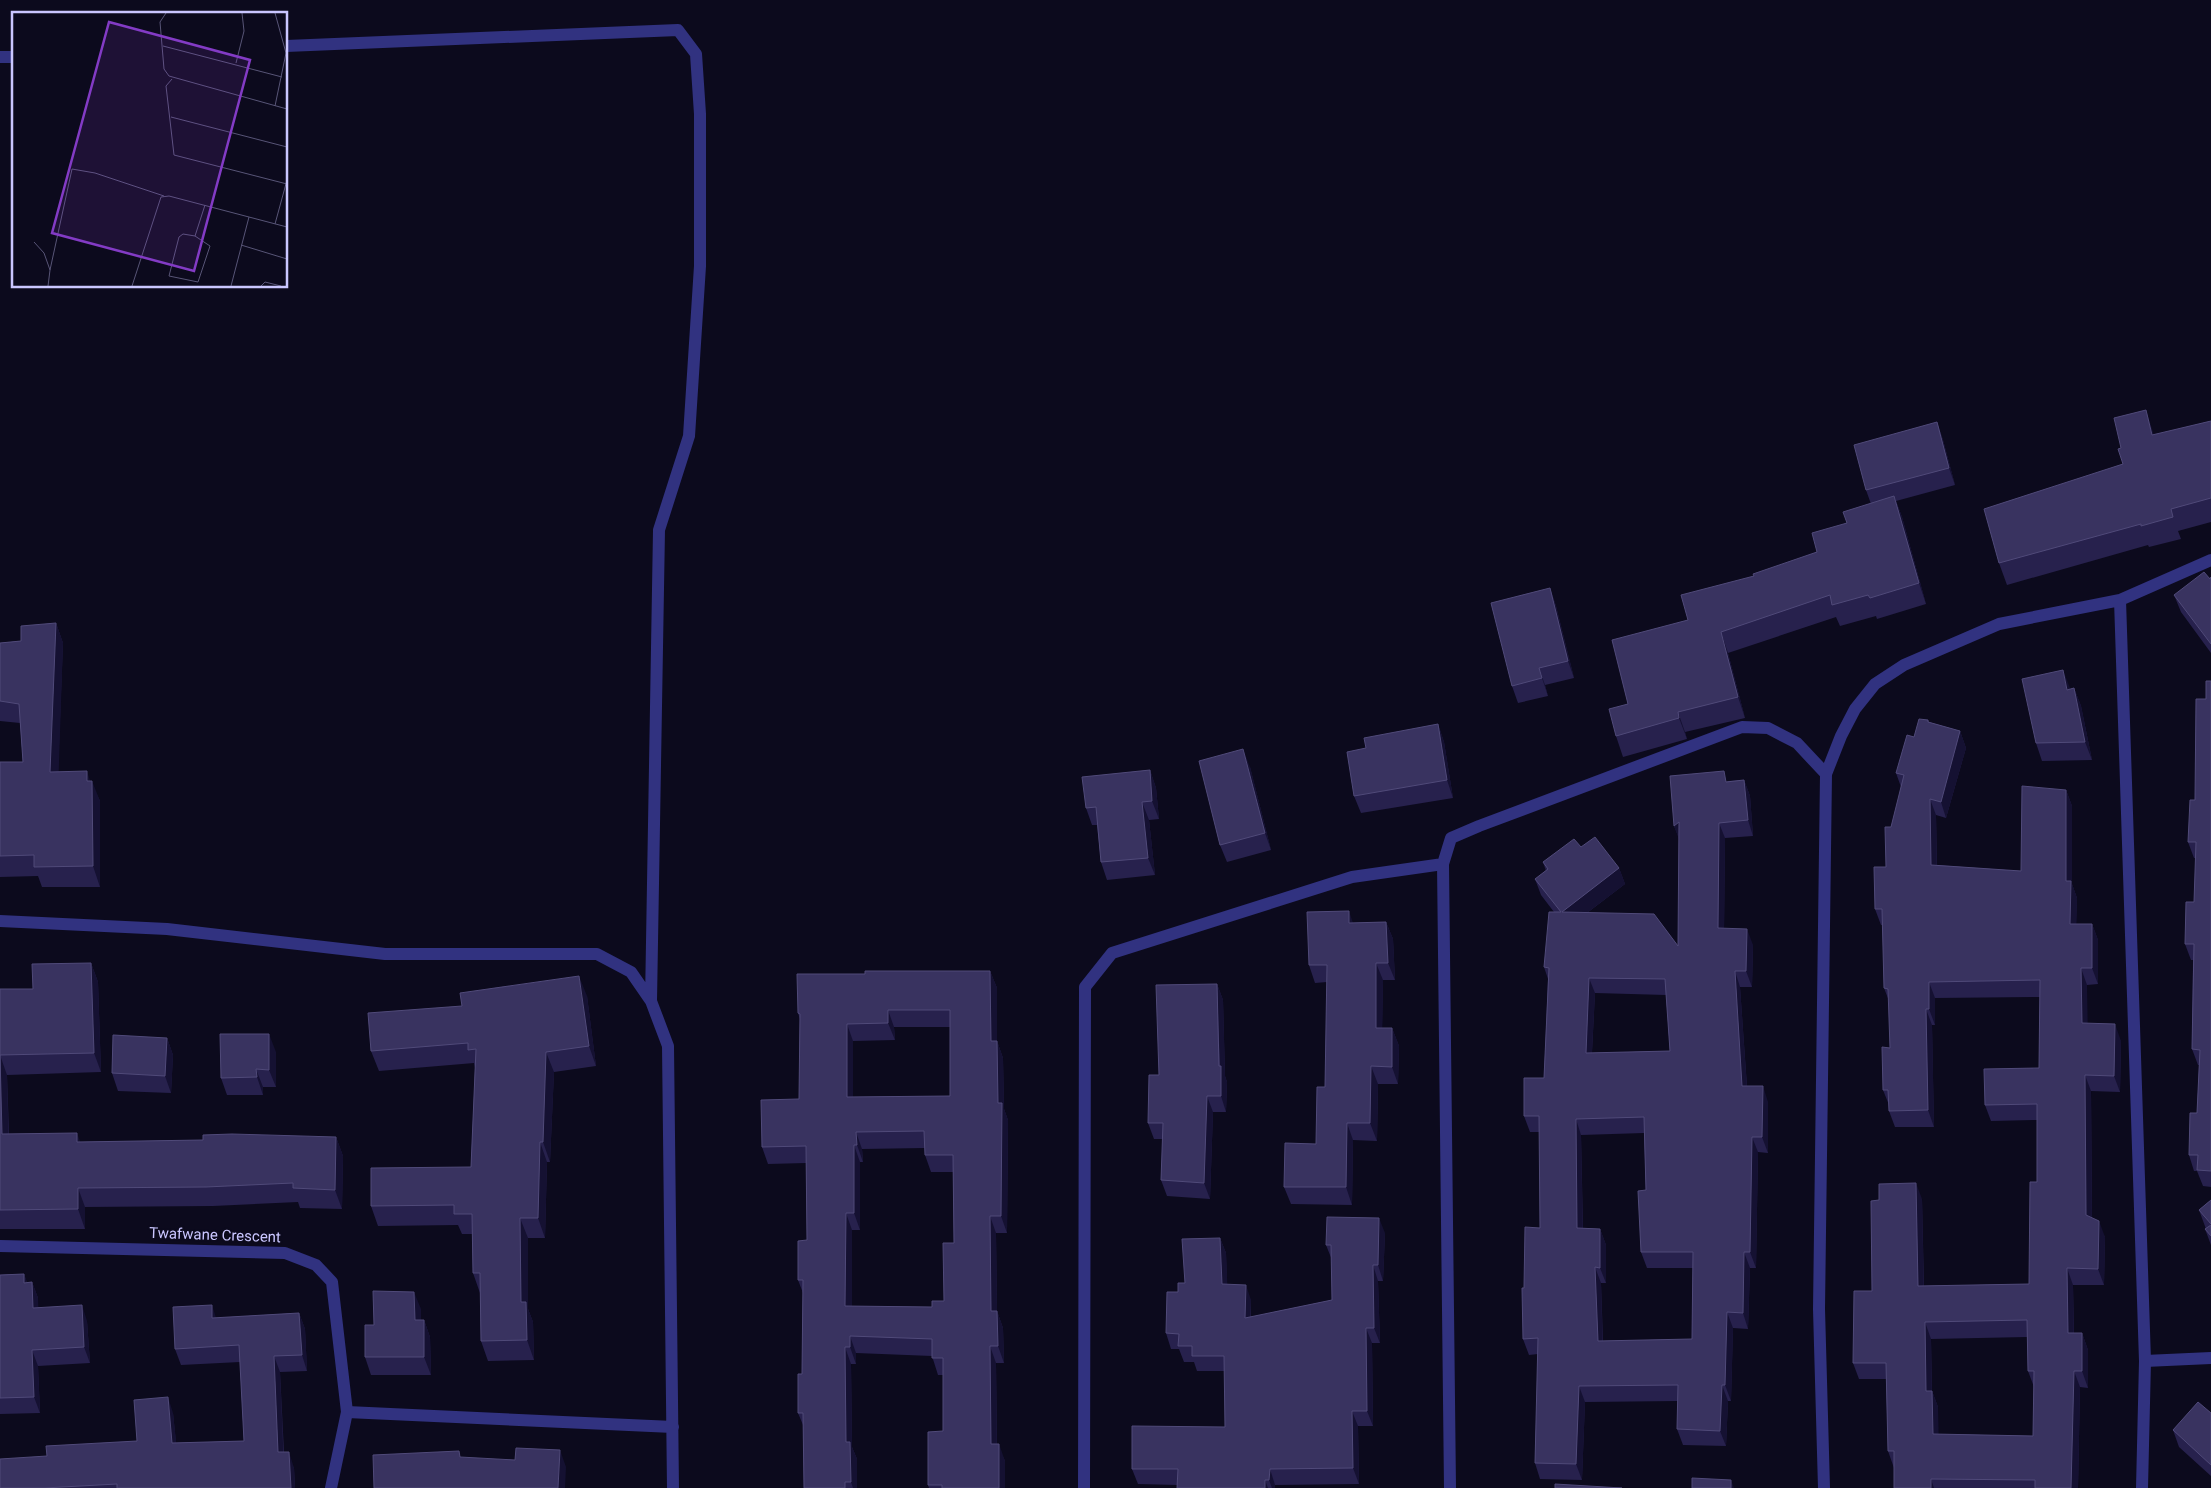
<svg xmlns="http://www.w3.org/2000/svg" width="2211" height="1488" font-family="Roboto,sans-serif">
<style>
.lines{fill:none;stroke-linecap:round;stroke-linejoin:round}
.minor{stroke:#313280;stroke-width:12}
.wall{fill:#27214d;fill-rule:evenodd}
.shaded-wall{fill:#151132}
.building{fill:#393360;stroke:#504a79;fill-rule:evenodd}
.labels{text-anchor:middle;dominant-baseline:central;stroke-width:4;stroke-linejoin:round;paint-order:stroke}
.street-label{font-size:15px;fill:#cac6ff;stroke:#0c0a1d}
.inset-road{fill:none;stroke:#585577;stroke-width:1}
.view{fill:#833bc5;fill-opacity:0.15;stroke:#833bc5;stroke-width:2.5}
.inset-edge{fill:none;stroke:#cac6ff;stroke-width:2.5}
</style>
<rect width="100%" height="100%" fill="#0c0a1d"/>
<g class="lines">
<path class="minor" d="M286,46L678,30L696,54L700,114V266L689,436L659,530L651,1001
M0,57H14
M2120,600L2145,1361L2142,1488
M0,921L167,929L385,954H597L631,972L651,1001L668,1046L673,1488
M0,1246L285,1253L316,1265L332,1282L347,1412L331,1488
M2145,1361L2211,1358
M347,1412L673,1427
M1084,1488L1085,987L1112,953L1352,877L1443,864
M1450,1488L1443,864L1451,838L1479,826L1742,727L1768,728L1797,743L1826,774
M1824,1488L1819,1309L1826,774L1841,736L1855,709L1875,684L1904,665L1999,624L2120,600L2211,560"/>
</g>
<path class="wall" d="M2211,421V522L2178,531L2181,539L2149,547L2148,545L2007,585L1999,563L2123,464L2154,435Z
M1937,422L1943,440L1955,485L1896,501L1902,517L1926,604L1877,619L1876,616L1840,626L1836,617L1728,653L1745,718L1685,732L1687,739L1623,757L1616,736L1628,704L1688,620L1754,576L1817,552L1847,523L1871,504L1866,490Z
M2211,577V653L2181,612L2174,595Z
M1550,588L1556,606L1574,678L1545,685L1548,696L1518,703L1512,686Z
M56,623L63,643L58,772L90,781L100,801V887H42L38,876L0,877V762H23L20,723L0,721V643L21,641Z
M2211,681V1187L2203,1186L2197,1171H2194L2189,1155L2197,1113L2199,1065H2198L2192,1049L2193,960H2191L2185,944L2194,902L2196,858H2194L2188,842L2195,800L2206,699Z
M2074,688L2081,706L2092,760L2042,761L2036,743L2070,689Z
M1928,720L1929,722L1960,731L1966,748L1946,818L1936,815L1937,865L2021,871L2066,790L2072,806V884L2077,898L2076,924H2092L2098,940V984L2087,985V1023L2121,1041L2120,1092L2091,1091L2092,1218L2105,1237L2104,1285H2073L2074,1333H2082L2088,1350V1388L2080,1387L2078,1488H1894V1468L1888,1451L1886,1379H1859L1853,1363L1872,1291L1922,1199L1924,1286L2029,1284L2037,1182V1120L1991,1121L1985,1105L2039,1068L2040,997L1935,998V1025H1932L1934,1127H1895L1889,1111V1105L1883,1090L1890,1048L1889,1001L1884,988L1883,925H1881L1875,909L1886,867L1901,787L1896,773L1914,737ZM2027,1337L2028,1371L2034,1387L2033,1436L1938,1434V1407L1932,1391L1931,1339Z
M1438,724L1444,742L1453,798L1361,813L1354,796L1366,748Z
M1250,767L1271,850L1227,862L1220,845Z
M1150,770L1156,788L1159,819L1149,820L1155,875L1107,880L1101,862L1097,825H1092L1086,808Z
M1744,780L1750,796L1753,836L1725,838L1724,928L1753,945L1752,987H1740L1747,1086L1768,1102V1153L1758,1152L1756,1268H1750L1748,1329L1733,1328L1731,1401H1728L1726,1446L1683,1445L1677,1429L1678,1401L1585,1402L1582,1480L1540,1479L1535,1463L1538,1354L1529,1355L1523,1339L1524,1288L1540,1228V1132H1530L1524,1116L1544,1078L1548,979L1544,967L1554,912L1541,895L1535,879L1546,871L1543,862L1581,847L1619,868L1625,884L1587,913L1678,946L1679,838L1674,826L1728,781ZM1595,993L1666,995L1670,1051L1592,1053ZM1644,1133L1646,1190L1641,1252L1647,1268H1693L1692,1339L1603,1341L1601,1283H1606V1245L1600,1229L1583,1228L1581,1135Z
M1386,922L1393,939L1395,980H1383L1382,1028H1392L1399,1046L1398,1084H1378L1377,1141L1353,1140L1352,1205L1291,1204L1284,1187L1316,1144L1325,1087L1327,982L1315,983L1309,965L1353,923Z
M91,963L98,982L101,1072L7,1075L9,1134L81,1142L203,1140L336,1137L343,1156L342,1209L300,1208L298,1202L213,1206L85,1207V1229H0V989H33Z
M990,971L997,988V1041L1003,1058L1004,1109L1008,1120L1007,1233H996L997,1311L1003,1328L1004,1363H996L997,1444L1005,1461V1488H929L928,1485L943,1431V1375H938L932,1356L856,1353V1364H851L852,1447L857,1459V1488H804L803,1425L798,1413L802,1374L803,1293L798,1280L807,1240L806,1163L768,1164L762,1147L799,1099L800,1019L798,1013L865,974ZM894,1027H950V1096L853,1097V1041L895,1040ZM925,1148V1155L931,1172H953L954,1243L944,1301L932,1307L852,1306V1230H860V1162H863L862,1149Z
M1217,984L1223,1000L1225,1076L1227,1082L1226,1112H1213L1210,1199L1167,1196L1161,1180L1163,1139H1154L1148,1123L1159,1075Z
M587,996L596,1066L554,1072L550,1162H547L545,1238H528V1309L533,1322L534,1360L488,1361L481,1341L480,1293L473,1273L472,1234H462L458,1225L378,1226L371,1206L471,1167L475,1068L474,1063L379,1071L371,1051Z
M167,1038L173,1055L171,1093L118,1091L112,1073Z
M276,1052V1087H263V1095H227L221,1078Z
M2211,1200V1245L2205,1229H2206L2199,1210Z
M1385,1233L1383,1281H1378L1380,1343H1372L1373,1426H1358L1359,1484L1275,1485V1488H1177V1485L1138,1484L1132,1469L1225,1427V1371H1197L1194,1362H1184L1179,1349H1171L1166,1333L1178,1292L1220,1238L1226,1253L1227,1285L1251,1300V1317L1332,1300V1260L1326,1245Z
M24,1274L27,1283L32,1282L38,1298V1307L87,1321L90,1363L38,1366L40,1413L0,1414V1275Z
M421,1309V1320H424L430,1337L431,1375H371L365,1357L374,1325Z
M299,1313L305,1329L307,1371L280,1372L284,1452L294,1468L295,1488H0L47,1456L137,1441L173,1413L176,1443L244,1441L240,1362L181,1365L175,1349L216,1318Z
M2211,1413V1476L2179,1447L2173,1430Z"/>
<path class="shaded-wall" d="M2146,410L2153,432L2160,457L2152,435Z
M1937,422L1943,440L1955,485L1949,468Z
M1894,496L1902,517L1926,604L1919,583Z
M1550,588L1556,606L1574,678L1568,661Z
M56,623L63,643L58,792L50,772Z
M1721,632L1728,653L1745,718L1738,697Z
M1539,668L1545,685L1548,696L1542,678Z
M2063,670L2070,688L2073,707L2067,690Z
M2074,688L2081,706L2092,760L2085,742Z
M1678,712L1685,732L1687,739L1679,718Z
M1438,724L1444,742L1453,798L1447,780Z
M1960,731L1966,748L1946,818L1941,802Z
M1243,749L1250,767L1271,850L1265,833Z
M1150,770L1156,788L1159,819L1152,801Z
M87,771L92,787V781L100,801V887L93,866Z
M1744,780L1750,796L1753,836L1748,820Z
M2066,790L2072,806V884L2077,898L2076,941L2070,924L2066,881Z
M1930,799L1936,815L1937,881L1931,865Z
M1142,802L1149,820L1155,875L1148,858Z
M1679,822L1680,842L1674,826Z
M1719,823L1725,838L1724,944L1718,928Z
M1619,868L1625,884L1567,928L1562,912Z
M1349,911L1355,929L1349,923Z
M1386,922L1393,939L1395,980L1388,963Z
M2092,924L2098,940V984L2092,968Z
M1747,929L1753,945L1752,987L1746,971Z
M91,963L98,982L101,1072L94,1053Z
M1376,963L1383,980L1382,1046L1376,1028Z
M2081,968L2087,985L2088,1040L2082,1023Z
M990,971L997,988V1058L991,1041Z
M1735,971L1740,987L1748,1102L1742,1086Z
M579,976L587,996L596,1066L589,1046Z
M1589,978L1595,993L1591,1069L1586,1053Z
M1929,982L1935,998V1025L1929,1009Z
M1217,984L1223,1000L1225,1076L1227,1082L1226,1112L1221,1096Z
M1926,1009L1932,1025L1934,1127L1928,1110Z
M888,1010L894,1027L895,1040L888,1023Z
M847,1024L853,1041V1114L847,1097Z
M2115,1024L2121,1041L2120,1092L2114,1076Z
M1392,1028L1399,1046L1398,1084L1392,1067Z
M269,1034L276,1052V1087L269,1070Z
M167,1038L173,1055L171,1093L165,1076Z
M997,1041L1003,1058L1004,1109L1008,1120L1007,1233L1001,1216L998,1103Z
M546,1052L554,1072L550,1162L543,1142Z
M0,1055L7,1075L9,1153L2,1134Z
M1371,1066L1378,1084L1377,1141L1370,1123Z
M256,1069L263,1087V1095L257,1077Z
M2085,1075L2091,1091L2092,1232L2086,1215Z
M1763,1086L1768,1102V1153L1762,1137Z
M1207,1096L1213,1112L1210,1199L1204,1183Z
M1576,1119L1581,1135L1583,1244L1577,1228Z
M1347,1123L1353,1140L1352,1205L1346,1187Z
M856,1132L862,1149L863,1162L857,1145Z
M77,1133L84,1152L77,1142Z
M336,1137L343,1156L342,1209L335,1190Z
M1752,1137L1758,1152L1756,1268L1750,1252Z
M540,1142L547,1162L545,1238L538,1218Z
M854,1145L860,1162V1230L854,1213Z
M1916,1183L1922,1199L1924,1302L1918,1286Z
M78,1188L85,1207V1229L78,1209Z
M846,1213L852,1230V1323L845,1306Z
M990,1216L996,1233L997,1311L1003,1328L1004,1363L998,1346L991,1311Z
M520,1218L528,1238V1309L533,1322L534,1360L527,1340L521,1302Z
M1379,1218L1385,1233L1383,1281L1378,1265Z
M2099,1221L2105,1237L2104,1285L2098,1269Z
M1600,1229L1606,1245V1283L1600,1268Z
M1220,1238L1226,1253L1228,1300L1222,1284Z
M1744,1252L1750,1268L1748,1329L1743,1313Z
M1373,1265L1378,1281L1380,1343L1374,1328Z
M1595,1267L1601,1283L1603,1357L1598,1341Z
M2067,1268L2073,1285L2074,1350L2068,1333Z
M24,1274L30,1290L24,1283Z
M32,1282L38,1298L39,1324L33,1308Z
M1246,1285L1251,1300L1250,1334L1245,1318Z
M414,1292L421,1309V1337L415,1320Z
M82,1305L87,1321L90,1363L84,1347Z
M212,1305L217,1321L212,1318Z
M1727,1312L1733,1328L1731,1401L1725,1385Z
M299,1313L305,1329L307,1371L302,1355Z
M424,1320L430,1337L431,1375L424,1357Z
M1925,1322L1931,1339L1932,1403V1391L1938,1407L1939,1450L1933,1434L1926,1391Z
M1366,1328L1372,1343L1373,1426L1367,1411Z
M2082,1333L2088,1350V1388L2082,1371Z
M850,1336L856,1353V1364L850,1347Z
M990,1346L996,1363L997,1461L991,1444Z
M845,1347L851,1364L852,1447L857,1459V1488H853L851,1482L846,1442Z
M32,1350L38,1366L40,1413L34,1397Z
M274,1356L280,1372L284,1468L278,1452Z
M2074,1371L2080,1387L2078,1488H2071Z
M1722,1385L1728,1401L1726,1446L1720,1431Z
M1579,1386L1585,1402L1582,1480L1576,1464Z
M168,1397L173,1413L178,1459L172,1443Z
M1352,1411L1358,1426L1359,1484L1353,1468Z
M999,1444L1005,1461V1488H999Z
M560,1450L566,1467L565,1488H558Z
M289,1452L294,1468L295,1488H291Z
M1270,1469L1275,1485V1488H1272L1269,1480Z
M1931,1479L1934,1488H1931Z
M1265,1480L1268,1488H1265Z
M1731,1480L1734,1488H1731Z"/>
<path class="building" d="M2146,410L2152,435L2211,421V498L2171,509L2173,517L2141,526V524L1999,563L1984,509L2123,464L2118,449L2121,448L2114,418Z
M1937,422L1949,468L1866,490L1854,445Z
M1894,496L1919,583L1870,598L1868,595L1832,605L1830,595L1721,632L1738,697L1678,712L1679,718L1616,736L1609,709L1628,704L1612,640L1688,620L1681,595L1754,576L1753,574L1817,552L1812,533L1847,523L1843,512Z
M2204,572L2210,579L2211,577V644L2174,595Z
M1550,588L1568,661L1539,668L1542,678L1512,686L1491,603Z
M56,623L50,772L87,771V781H92L93,866L34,867V855L0,856V762H23L19,704L0,701V643L21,641V626Z
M2063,670L2067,690L2074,688L2085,742L2036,743L2022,679Z
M2206,681H2211V1171L2197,1170L2198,1155H2189L2190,1113H2197L2200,1050L2192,1049L2194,944H2185L2186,902H2194L2196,842H2188L2190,800H2195L2196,699H2206Z
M1919,719L1928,720V722L1960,731L1941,802L1930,799L1931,865L2021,871L2022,786L2066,790V881H2071L2070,924H2092V968H2081L2082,1023L2115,1024L2114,1076L2085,1075L2086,1215L2099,1221L2098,1269L2067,1268L2068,1333H2082V1371H2074L2071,1488H2035V1480L1931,1479V1488H1894V1451H1888L1886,1363H1853L1854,1291H1872L1871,1201L1879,1200V1184L1916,1183L1918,1286L2029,1284L2030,1182H2037V1104L1985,1105L1984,1069L2039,1068L2040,980L1929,982V1009H1926L1928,1110L1889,1111L1888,1090H1883L1882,1047L1890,1048L1888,989L1884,988L1882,909H1875L1874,867H1886L1885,827H1891L1904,775L1896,773L1907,735L1914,737ZM2027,1320L2028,1371H2034L2033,1436L1933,1434L1932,1391H1926L1925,1322Z
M1438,724L1447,780L1354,796L1347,752L1366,748L1364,738Z
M1243,749L1265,833L1220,845L1199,761Z
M1150,770L1152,801L1142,802L1148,858L1101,862L1096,807L1086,808L1082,777Z
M1724,771L1726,782L1744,780L1748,820L1719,823L1718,928L1747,929L1746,971H1735L1742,1086H1763L1762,1137H1752L1750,1252H1744L1743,1313L1727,1312L1725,1385H1722L1720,1431L1677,1429L1678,1385L1579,1386L1576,1464L1535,1463L1538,1338L1523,1339L1522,1288H1524L1525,1227L1540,1228L1539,1116H1524V1078H1544L1549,968L1544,967L1549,912H1561L1535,879L1548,869L1543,862L1574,839L1581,847L1595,837L1619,868L1562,912L1654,914L1678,946L1679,822L1674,826L1670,776ZM1589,978L1665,979L1670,1051L1586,1053ZM1644,1117L1646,1190L1638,1191L1641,1252H1693L1692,1339L1598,1341L1595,1267L1600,1268V1229L1577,1228L1576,1119Z
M1349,911V923L1386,922L1388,963H1376V1028H1392V1067L1371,1066L1370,1123H1347L1346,1187H1284L1285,1143L1316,1144L1317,1087H1325L1327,965H1309L1307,912Z
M91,963L94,1053L0,1055L2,1134L77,1133V1142L203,1140V1135L232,1134L336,1137L335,1190L293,1188V1183L206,1187L78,1188V1209L0,1210V989H33L32,964Z
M865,971H990L991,1041H997L998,1103H1002L1001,1216H990L991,1311H997L998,1346H990L991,1444H999V1488H942V1485H928V1432L943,1431V1358H932V1339L850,1336V1347H845L846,1442H850L851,1482H845V1488H804L803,1413H798V1374H802L803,1280H798V1241L807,1240L806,1146L762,1147L761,1100L799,1099L800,1014L798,1013L797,974H865ZM888,1010H950V1096L847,1097V1024L888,1023ZM924,1131L925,1155H953L954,1243H943L944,1301H932V1307L845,1306L846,1213H854V1145H857L856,1132Z
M579,976L589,1046L546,1052L543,1142H540L538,1218H520L521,1302H526L527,1340L481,1341L480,1273H473L472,1214H454V1205L371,1206V1168L471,1167L476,1049L468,1050V1043L371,1051L368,1013L462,1006L460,993Z
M1217,984L1219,1066H1221V1096H1207L1204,1183L1161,1180L1163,1123H1148L1149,1075H1159L1156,985Z
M220,1034H269V1070L256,1069L257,1077L221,1078Z
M113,1035L167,1038L165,1076L112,1073Z
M2211,1200V1224L2199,1210Z
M1327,1217L1379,1218L1378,1265H1373L1374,1328H1366L1367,1411H1352L1353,1468L1270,1469L1269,1480H1265V1488H1177L1178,1469H1132V1426L1225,1427L1224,1356H1192V1346H1178L1179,1334L1166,1333L1167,1292H1178V1283H1185L1182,1239L1220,1238L1222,1284L1246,1285L1245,1318L1332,1300L1331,1245H1326Z
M2211,1225V1236L2205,1229Z
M24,1274V1283L32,1282L33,1308L82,1305L84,1347L32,1350L34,1397L0,1398V1275Z
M373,1291L414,1292L415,1320H424V1357H365V1325H374Z
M212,1305V1318L299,1313L302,1355L274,1356L278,1452H289L291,1488H117V1484L44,1488H0V1459L47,1456L46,1446L137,1441L134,1400L168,1397L172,1443L244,1441L239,1345L175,1349L173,1307Z
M2198,1402L2211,1413V1465L2173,1430Z
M516,1448L560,1450L558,1488H374L373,1455L459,1451L460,1457L515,1460Z
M1692,1478L1731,1480V1488H1692Z
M1555,1484L1622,1488H1555Z"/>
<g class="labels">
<g class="street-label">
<text transform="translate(215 1235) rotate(2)">Twafwane Crescent</text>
</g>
</g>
<g transform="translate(12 12)">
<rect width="275" height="275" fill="#0c0a1d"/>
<path class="inset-road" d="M154,1L148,10L152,57L157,64L275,97M263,1L274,41L263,94M151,34L270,65M224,51L232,19L230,1M160,67L154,74L162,143L275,172M159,105L275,135M263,212L275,168M171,222L183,224L198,234L186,270L157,264L167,225ZM183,224L193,193M22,230L32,241L38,258L36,274M229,233L275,247M38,258L60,157L83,161L152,184M120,274L149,185L157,184L275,215M219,274L237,205M249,274L253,270L269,274"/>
<path class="view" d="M97,10L238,48L182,259L40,221Z"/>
<rect width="275" height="275" class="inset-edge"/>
</g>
</svg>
